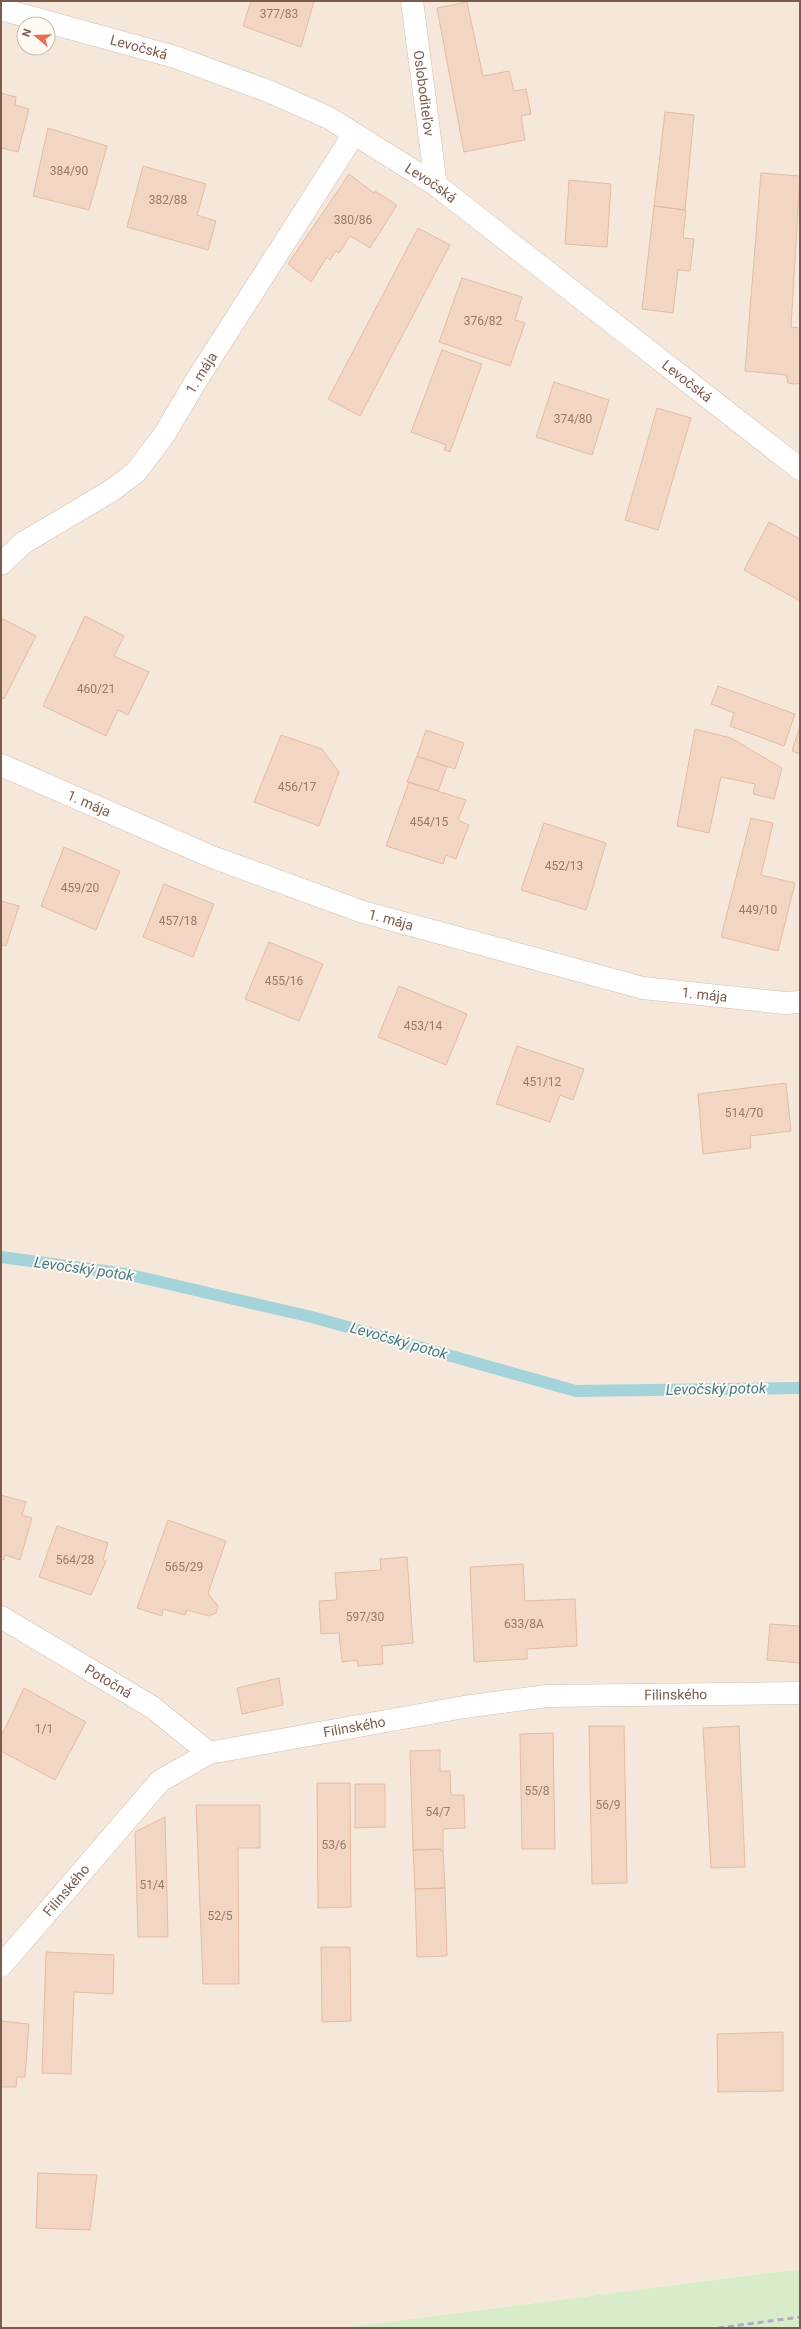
<svg xmlns="http://www.w3.org/2000/svg" width="801" height="2329" font-family="Roboto,sans-serif">
<style>
.residential{fill:#f5e8da;fill-rule:evenodd}
.green{fill:#d8ecc9}
.lines{fill:none;stroke-linecap:round;stroke-linejoin:round}
.stream{stroke:#a5d3da;stroke-width:12}
.building{fill:#f3d5c3;stroke:#e6bba3}
.lane-casing{stroke:#d1beb0;stroke-width:23}
.street-casing{stroke:#d1beb0;stroke-width:23}
.secondary-casing{stroke:#d6c0b0;stroke-width:23}
.lane{stroke:#fff;stroke-width:22}
.street{stroke:#fff;stroke-width:22}
.secondary{stroke:#fff;stroke-width:22}
.rail{stroke:#b9a8c9;stroke-width:3;stroke-dasharray:6 4;stroke-linecap:butt}
.labels{text-anchor:middle;dominant-baseline:central;stroke-width:4;stroke-linejoin:round;paint-order:stroke}
.number-label{font-size:12px;fill:#987a6a}
.street-label{font-size:14px;fill:#7a5c4d;stroke:#fffaf3}
.water-label{font-size:15px;font-style:italic;fill:#437c86;stroke:#fffaf3}
</style>
<rect width="100%" height="100%" fill="#fdf6ec"/>
<path class="residential" d="M1,1H800V2269L340,2328H1ZM24,24H48V48H24Z"/>
<path class="green" d="M800,2269V2328H340Z"/>
<g class="lines">
<path class="stream" d="M1,1257L126,1274L312,1317L576,1391L800,1388"/>
</g>
<path class="building" d="M251,1H314L301,47L243,26Z
M467,2L483,76L509,71L514,91L526,89L531,114L521,116L525,140L464,152L437,8Z
M1,93L16,97L15,105L29,109L18,152L1,148Z
M665,112L694,115L685,210L654,206Z
M48,128L107,146L89,210L33,196Z
M143,166L206,184L197,215L216,221L208,250L127,227Z
M761,173L800,176L791,327L800,328V383L795,384L788,383L786,375L745,371Z
M349,174L374,193L375,191L397,205L370,248L350,236L339,253L336,251L330,260L327,257L311,282L288,264Z
M569,180L611,184L607,247L565,244Z
M654,206L686,210L683,238L694,239L690,271L678,270L673,313L642,309Z
M418,228L450,245L360,416L328,399Z
M462,278L522,297L515,320L525,323L510,366L439,342Z
M442,350L482,364L450,452L444,450L446,445L411,432Z
M554,382L609,400L592,455L536,437Z
M657,408L691,418L658,530L625,520Z
M769,522L800,539V601L744,570Z
M85,616L124,636L114,656L149,672L128,715L118,710L106,736L43,706Z
M1,618L36,636L4,699L1,697Z
M718,686L795,714L784,746L730,726L734,713L711,704Z
M800,726V754L792,751Z
M695,729L731,738L782,768L774,799L753,794L755,784L721,777L709,833L677,826Z
M426,730L464,743L455,769L417,756Z
M281,735L322,749L339,772L319,826L254,802Z
M417,756L447,767L438,791L407,782Z
M409,782L466,800L458,820L469,825L456,859L446,855L443,864L386,846Z
M751,818L773,823L761,875L795,883L778,951L721,937Z
M544,823L606,843L586,910L521,890Z
M64,847L120,871L96,930L41,906Z
M164,884L214,904L193,957L143,937Z
M1,901L19,906L6,946L1,945Z
M269,942L323,964L299,1021L245,999Z
M399,986L467,1014L446,1065L378,1037Z
M517,1046L584,1069L573,1100L560,1095L550,1122L496,1104Z
M786,1083L791,1131L750,1136L751,1148L703,1154L698,1094Z
M1,1495L26,1502L22,1515L32,1518L20,1560L5,1555L4,1560L1,1559Z
M168,1520L226,1541L208,1593L218,1606L216,1613L209,1616L187,1610L185,1615L163,1609L162,1616L137,1608Z
M57,1526L108,1543L103,1560L106,1561L91,1595L39,1577Z
M407,1557L413,1643L382,1646L383,1664L358,1666L357,1660L342,1662L339,1633L321,1634L319,1601L337,1600L335,1573L381,1570L380,1559Z
M523,1564L525,1601L575,1599L577,1646L527,1649V1659L474,1662L470,1567Z
M770,1624L800,1626V1663L767,1660Z
M279,1678L283,1705L242,1714L237,1688Z
M24,1688L86,1722L55,1780L1,1751V1737Z
M589,1726H624L627,1883L592,1884Z
M739,1726L745,1867L711,1868L703,1728Z
M553,1733L555,1849H522L520,1734Z
M440,1750V1771H450L451,1795H464L465,1828L443,1829V1851H441V1849L413,1850L410,1751Z
M317,1783H350L351,1907L318,1908Z
M355,1784H385V1827L355,1828Z
M196,1805H260V1848H238L239,1984H203Z
M165,1817L168,1937H138L135,1832Z
M441,1849V1851H443L445,1888L415,1889L413,1850Z
M445,1888L447,1956L417,1957L415,1889Z
M321,1947H350L351,2021L322,2022Z
M46,1952L114,1955L113,1994L74,1992L71,2074L42,2073Z
M1,2021L29,2024L25,2077H17L16,2087H1Z
M783,2032V2091L718,2092L717,2034Z
M38,2173L97,2175L90,2230L36,2228Z"/>
<g class="lines">
<g class="lane-casing">
<g id="lane">
<path id="s1" d="M412,1L436,185"/>
</g>
</g>
<g class="street-casing">
<g id="street">
<path id="s2" d="M1,564L23,543L111,491L136,472L164,435L196,381L354,134"/>
<path id="s3" d="M1,765L212,857L363,912L643,988L785,1003L800,1002"/>
<path id="s4" d="M1,1617L152,1707L209,1753"/>
<path id="s5" d="M1,1966L160,1781L209,1753L464,1707L547,1696L800,1693"/>
</g>
</g>
<g class="secondary-casing">
<g id="secondary">
<path id="s6" d="M1,9L175,57L268,91L329,118L436,185L800,469"/>
</g>
</g>
<use href="#lane" class="lane"/>
<use href="#street" class="street"/>
<use href="#secondary" class="secondary"/>
<path class="rail" d="M718,2328L800,2317"/>
</g>
<g class="labels">
<g class="number-label">
<text x="279" y="14">377/83</text>
<text x="69" y="171">384/90</text>
<text x="168" y="200">382/88</text>
<text x="353" y="220">380/86</text>
<text x="483" y="321">376/82</text>
<text x="573" y="419">374/80</text>
<text x="96" y="689">460/21</text>
<text x="297" y="787">456/17</text>
<text x="429" y="822">454/15</text>
<text x="564" y="866">452/13</text>
<text x="80" y="888">459/20</text>
<text x="758" y="910">449/10</text>
<text x="178" y="921">457/18</text>
<text x="284" y="981">455/16</text>
<text x="423" y="1026">453/14</text>
<text x="542" y="1082">451/12</text>
<text x="744" y="1113">514/70</text>
<text x="75" y="1560">564/28</text>
<text x="184" y="1567">565/29</text>
<text x="365" y="1617">597/30</text>
<text x="524" y="1624">633/8A</text>
<text x="44" y="1729">1/1</text>
<text x="537" y="1791">55/8</text>
<text x="608" y="1805">56/9</text>
<text x="438" y="1812">54/7</text>
<text x="334" y="1845">53/6</text>
<text x="152" y="1885">51/4</text>
<text x="220" y="1916">52/5</text>
</g>
<g class="street-label">
<text stroke="none"><textPath href="#s6" startOffset="143">Levočská</textPath></text>
<text stroke="none"><textPath href="#s1" startOffset="93">Osloboditeľov</textPath></text>
<text stroke="none"><textPath href="#s6" startOffset="467">Levočská</textPath></text>
<text stroke="none"><textPath href="#s2" startOffset="283">1. mája</textPath></text>
<text stroke="none"><textPath href="#s6" startOffset="791">Levočská</textPath></text>
<text stroke="none"><textPath href="#s3" startOffset="96">1. mája</textPath></text>
<text stroke="none"><textPath href="#s3" startOffset="420">1. mája</textPath></text>
<text stroke="none"><textPath href="#s3" startOffset="743">1. mája</textPath></text>
<text stroke="none"><textPath href="#s4" startOffset="125">Potočná</textPath></text>
<text stroke="none"><textPath href="#s5" startOffset="772">Filinského</textPath></text>
<text stroke="none"><textPath href="#s5" startOffset="448">Filinského</textPath></text>
<text stroke="none"><textPath href="#s5" startOffset="100">Filinského</textPath></text>
</g>
<g class="water-label">
<text transform="translate(84 1269) rotate(8)">Levočský potok</text>
<text transform="translate(399 1341) rotate(16)">Levočský potok</text>
<text transform="translate(716 1389) rotate(-1)">Levočský potok</text>
</g>
</g>
<rect width="801" height="2329" fill="none" stroke="#7a5c4d" stroke-width="4"/>
<g transform="translate(36 36) rotate(289)"><circle r="19" fill="#fffaf3" stroke="#cabbb1"/>
<path d="M0-3L7 15L0 10L-7 15Z" fill="#e76f51"/>
<text y="-6" font-size="11" font-weight="bold" text-anchor="middle" fill="#7a5c4d">N</text>
</g>
</svg>
